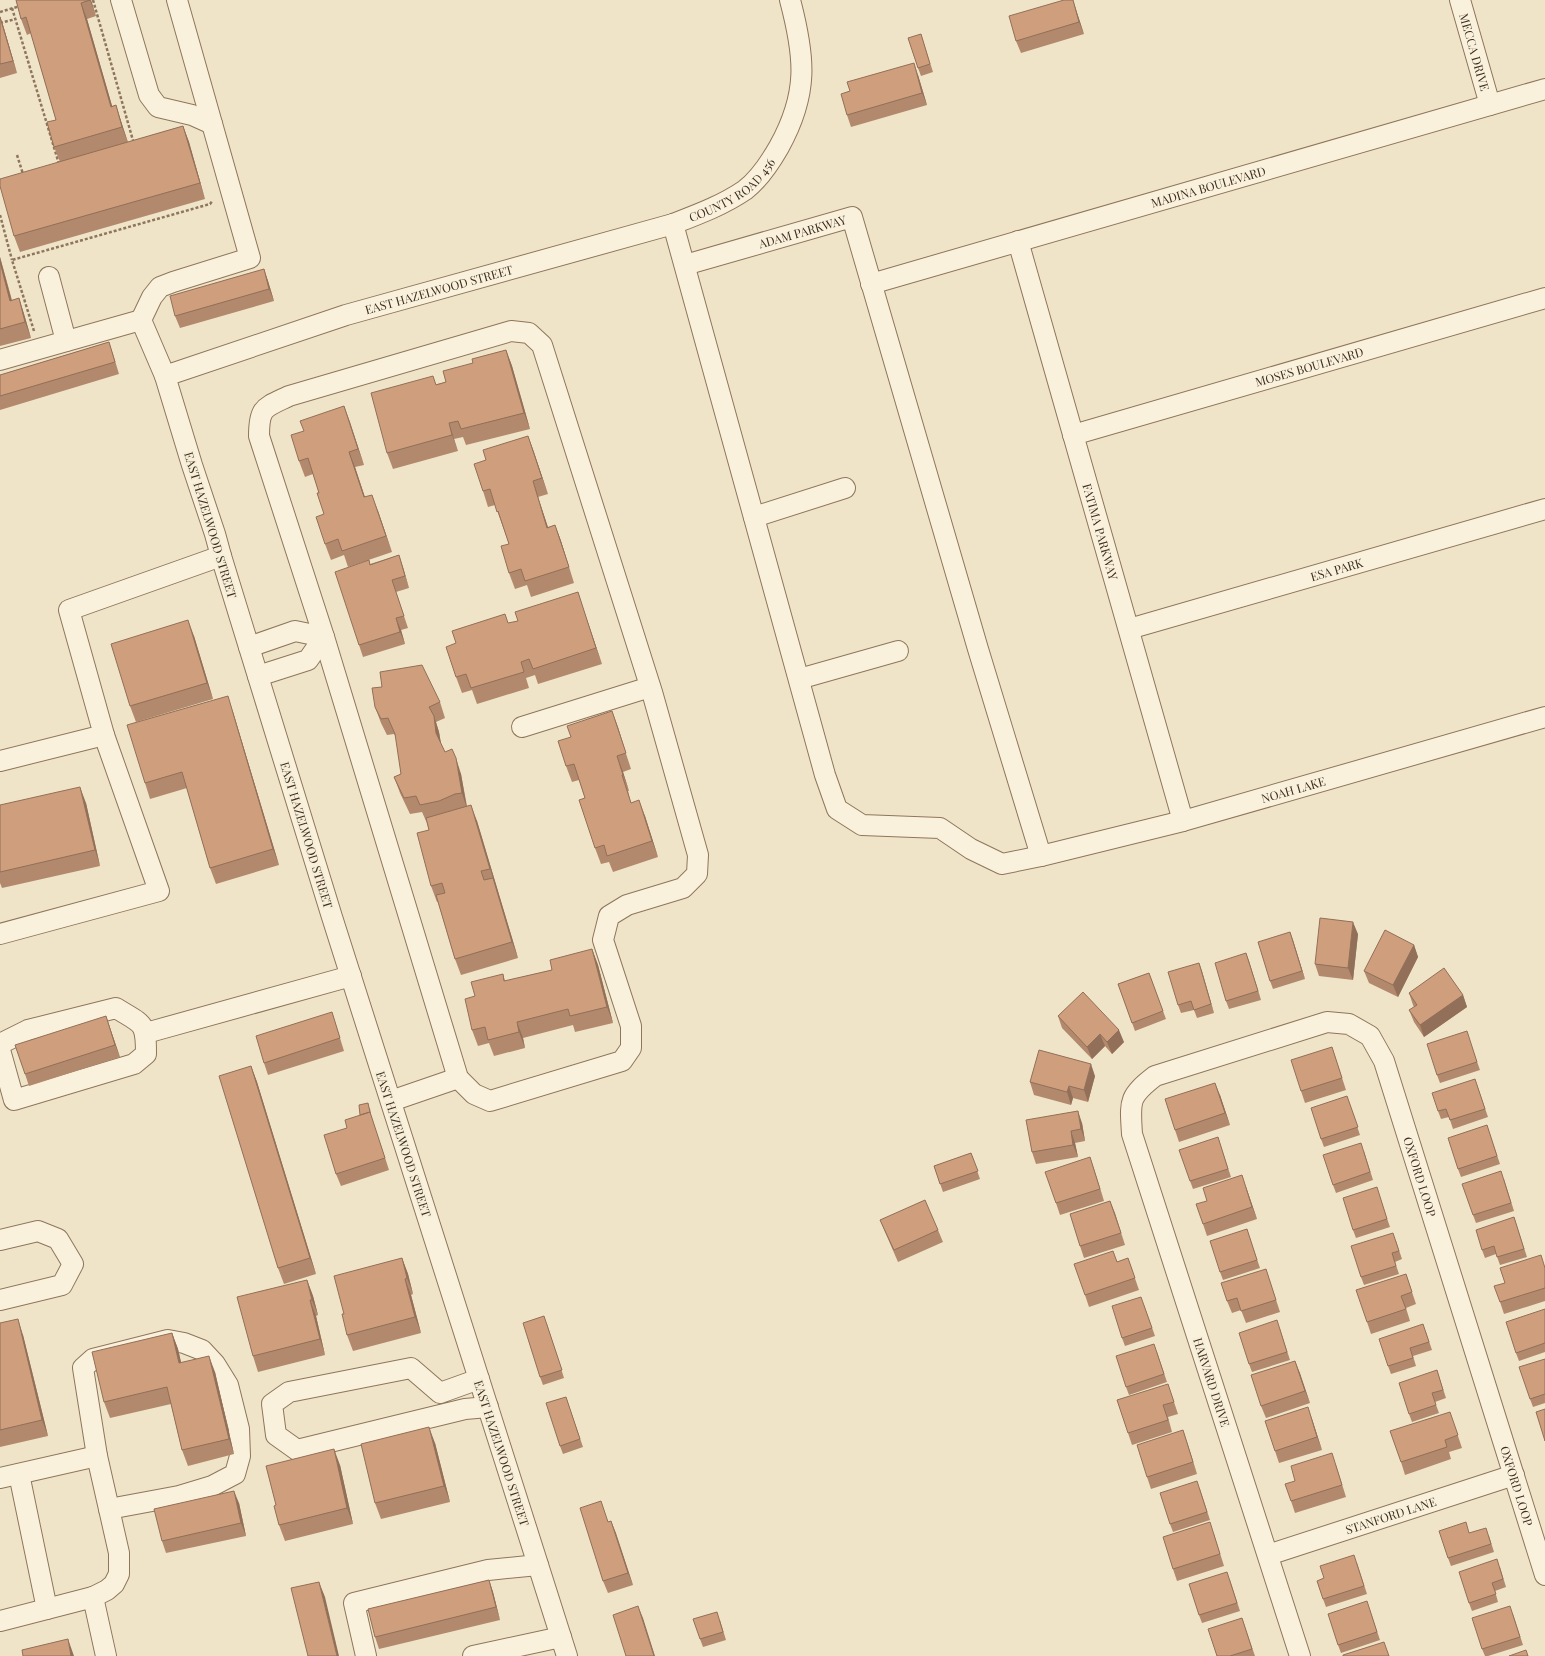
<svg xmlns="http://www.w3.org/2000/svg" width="1545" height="1656" font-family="'Playfair Display',serif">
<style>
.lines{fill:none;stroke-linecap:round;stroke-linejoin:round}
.minor-casing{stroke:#8d765c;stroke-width:22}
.path{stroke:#8d765c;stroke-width:2.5;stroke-dasharray:3 2;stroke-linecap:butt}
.minor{stroke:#faf1dc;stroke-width:20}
.wall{fill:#b2896c}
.shaded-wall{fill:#916f58}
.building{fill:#cf9f7d;stroke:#916f58}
.labels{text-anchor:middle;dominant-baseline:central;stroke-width:4;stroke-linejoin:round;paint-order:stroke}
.street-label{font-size:12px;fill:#3d2e20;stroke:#f7eed8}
</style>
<rect width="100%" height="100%" fill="#f0e4c8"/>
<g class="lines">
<g class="minor-casing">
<g id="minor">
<path d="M121,0L149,95L158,107L192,115L212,124"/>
<path id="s1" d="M1460,0L1490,105"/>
<path id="s2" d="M673,224L825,775L837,809L862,825L940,828L971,849L1002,864L1041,856L1183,821L1545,717"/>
<path id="s3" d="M1018,241L1183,821"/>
<path id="s4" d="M685,265L852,217L978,649L1041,856"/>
<path d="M49,277L66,341"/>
<path id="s5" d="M871,284L1545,89"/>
<path d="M511,331L529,333L542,345L652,692L698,855L697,874L683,888L627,905L609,916L603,940L631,1026V1048L622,1061L490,1101L474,1094L458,1078L324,637L259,436C259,407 264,408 289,396Z"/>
<path d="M0,360L141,320"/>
<path d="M165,376L141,320L152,297L160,287L173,282L250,258L177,0"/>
<path id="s6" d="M1073,435L1545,298"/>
<path d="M754,517L845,488"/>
<path id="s7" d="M1129,629L1545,509"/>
<path d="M249,647L295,631L324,637L308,660L258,676"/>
<path d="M799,679L898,651"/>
<path d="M522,727L650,687"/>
<path d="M0,761L104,735L69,610L221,556"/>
<path d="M0,934L159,891L104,735"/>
<path d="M146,1033L351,976"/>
<path d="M0,1044L28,1030L116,1008C143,1025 146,1021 146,1054L134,1064L14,1100L0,1050"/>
<path d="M391,1101L458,1078"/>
<path d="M0,1240L38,1231L58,1239L73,1264L62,1285L0,1300"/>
<path d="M479,1379L440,1393L411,1368L289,1392L272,1404L276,1435L297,1450L465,1409L488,1407"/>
<path d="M97,1456L83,1368L93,1359L168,1340L184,1343L202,1350L215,1364L228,1385L239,1429L240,1456L235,1474L212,1486L179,1496L109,1509"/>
<path d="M19,1474L47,1609"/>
<path d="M0,1478L97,1456L119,1553V1574L114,1584L107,1590L93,1597"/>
<path id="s8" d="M1268,1555L1514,1475"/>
<path d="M0,1621L93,1597L106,1656"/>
<path d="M366,1656L354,1603L488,1570L538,1565"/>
<path d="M473,1656L561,1637"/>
<path id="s9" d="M567,1656L332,917L221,556L215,534L192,465L165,376L346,315L673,224C699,214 723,205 745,190C758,180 771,161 779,147C809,93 805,57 790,0"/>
<path id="s10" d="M1300,1656L1132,1134C1130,1101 1128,1097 1155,1076L1327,1022L1349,1024L1370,1036L1384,1061L1545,1575"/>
</g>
</g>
<path class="path" d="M93,0L134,144
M12,8L59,164
M0,12L20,6
M0,23L16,19
M17,155L23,174
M0,215L12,260
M34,331L12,260L203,206L210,204L213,200"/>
<use href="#minor" class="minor"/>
</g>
<path class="wall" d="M16,0H91L96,16L87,19L112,106L116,105L121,121L128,142L183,126L189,142L205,199L20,252L14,236L60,162L54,147L56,120L31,33L27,35L21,19Z
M1073,0L1084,34L1021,53L1016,41Z
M0,16L3,25L17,73L0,78Z
M921,34L933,72L921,76L918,68Z
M918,75L927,105L851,127L847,115Z
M0,257L12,300L19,298L24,314L31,338L0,346Z
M264,269L268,281L274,301L180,328L175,316Z
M109,342L113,354L119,374L0,410V375Z
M506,350L512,366L530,429L466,445L463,437L454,439L458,451L393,469L387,453L437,384L446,382L473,363Z
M344,406L364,465L355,467L365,497L378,511L392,552L348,567L344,555L331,560L325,544L324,514L319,493L313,474L305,477L299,461L304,431Z
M528,436L548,494L538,497L548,527L555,525L561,541L574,583L531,597L527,585L515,589L509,573V544L503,527L495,505L488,507L483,491L486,460Z
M399,555L409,588L396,592L408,628L401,630L405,644L363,657L359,645L369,560L370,564Z
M578,592L583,608L602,664L538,684L535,675L526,678L529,688L477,704L472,690L462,693L456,677V643L509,623L518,621Z
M194,636L213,699L136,722L130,706Z
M440,702L445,718L436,722L439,732L441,744L445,752L461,774L467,806L477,821L518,958L461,975L455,959L438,902H437L431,886L429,830L426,820V821L422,812L410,814L400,793L394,777L401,774L396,737L394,734L387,735L381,723L375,707Z
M612,711L631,769L623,772L629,791H628L631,803L645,816L658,857L613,872L609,862L601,864L595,848L585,798L579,780L572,782L566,766Z
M233,712L279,865L216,884L210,868L187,788L150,799L145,783Z
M86,803L100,866L2,888L0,883V805Z
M1290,932L1305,979L1273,989L1270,981Z
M1358,934L1353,980L1319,976L1315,964Z
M1414,945L1418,957L1398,997L1369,983L1364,971Z
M592,949L598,965L613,1023L575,1032L573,1025L523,1038L525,1048L494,1056L489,1043L478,1046L472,1030L503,974L505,981L552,970Z
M1246,953L1261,1000L1229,1009L1226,1001Z
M1199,963L1214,1013L1197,1018L1194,1010L1181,1013L1178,1005Z
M1149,973L1166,1019L1135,1031L1118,984Z
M1409,993L1463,995L1467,1007L1424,1037L1414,1022L1409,1010L1414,1007L1413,1005Z
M332,1012L344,1051L268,1075L264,1063Z
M106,1016L120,1057L29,1086L25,1074Z
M1058,1016L1124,1042L1112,1054L1105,1046L1092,1059L1062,1028Z
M1469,1039L1480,1070L1440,1083L1437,1075Z
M1332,1047L1346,1090L1305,1103L1301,1091Z
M251,1066L257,1082L316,1274L284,1284L278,1268Z
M1095,1076L1088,1102L1073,1098L1071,1105L1034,1095L1030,1082Z
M1475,1079L1488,1117L1453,1129L1449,1117L1441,1119L1438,1111Z
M1220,1095L1230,1125L1179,1142L1175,1130Z
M1347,1096L1360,1135L1324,1147L1321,1139Z
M370,1108L371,1116L389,1170L341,1186L336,1174L347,1128Z
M1082,1123L1085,1141L1075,1143L1078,1157L1036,1164L1032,1152Z
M1487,1125L1500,1164L1461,1177L1458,1169Z
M1218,1137L1231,1177L1193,1189L1190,1181Z
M1364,1151L1373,1180L1336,1193L1333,1185Z
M971,1153L980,1179L943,1192L934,1166Z
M1090,1157L1104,1201L1060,1215L1056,1203Z
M1504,1179L1514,1211L1476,1223L1473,1215Z
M1246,1187L1257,1219L1207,1236L1203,1224L1207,1201Z
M1379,1195L1390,1227L1356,1238L1353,1230Z
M1110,1201L1125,1245L1084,1258L1080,1246Z
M1514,1217L1527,1257L1500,1265L1496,1254L1485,1258L1482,1250Z
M880,1220L938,1230L943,1242L898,1262L885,1232Z
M1247,1229L1260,1268L1223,1280L1220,1272Z
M1396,1241L1402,1259L1395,1262L1399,1274L1364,1285L1361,1277Z
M1113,1251L1117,1262L1128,1258L1139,1290L1089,1307L1085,1295Z
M402,1258L408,1274L413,1294L411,1295L421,1333L353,1351L347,1335L344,1314Z
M1545,1267V1301L1504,1314L1500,1302L1505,1283Z
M1266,1269L1280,1312L1246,1323L1241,1310L1232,1313L1227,1301Z
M1406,1274L1416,1304L1406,1308L1410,1321L1371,1334L1367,1322Z
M307,1280L313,1296L318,1315L316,1316L325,1355L258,1372L253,1356Z
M1144,1305L1155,1336L1125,1346L1122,1338Z
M1545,1309V1352L1519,1361L1516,1353Z
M0,1323L23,1335L48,1436L0,1447Z
M547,1324L564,1378L543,1385L540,1377Z
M1280,1329L1290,1360L1252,1372L1249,1364Z
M1426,1332L1432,1350L1413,1356L1416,1366L1391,1374L1388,1366Z
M172,1333L178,1349L181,1363L215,1372L234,1454L188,1466L182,1450L171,1404L110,1418L104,1402Z
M1157,1352L1167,1382L1129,1395L1126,1387Z
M1545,1359V1403L1533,1407L1530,1399Z
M1295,1361L1310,1403L1266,1418L1261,1406Z
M1437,1370L1446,1398L1435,1402L1439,1413L1412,1422L1409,1414Z
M1172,1396L1178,1414L1168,1417L1172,1432L1132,1445L1128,1433Z
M566,1397L583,1447L563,1454L560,1446Z
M1312,1419L1322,1450L1279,1463L1275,1451Z
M1454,1424L1462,1448L1449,1452L1451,1459L1405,1475L1401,1462Z
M1183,1430L1197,1474L1151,1489L1147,1477Z
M435,1443L450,1502L381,1519L375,1503Z
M340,1465L353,1524L285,1541L279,1525L276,1505Z
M1336,1465L1346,1497L1295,1513L1291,1501L1295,1481Z
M1200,1489L1210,1520L1173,1532L1170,1524Z
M239,1503L246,1536L166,1553L162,1541Z
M611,1521L633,1585L608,1593L603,1581Z
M1470,1533L1489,1536L1494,1552L1451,1566L1448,1558Z
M1214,1534L1224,1566L1177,1581L1173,1569Z
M1357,1563L1367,1594L1326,1607L1323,1599L1324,1578Z
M1500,1567L1506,1587L1495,1591L1498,1602L1472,1611L1469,1603Z
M489,1580L493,1592L500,1620L379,1649L375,1637Z
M1230,1580L1240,1611L1202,1623L1199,1615Z
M1370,1610L1380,1640L1341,1653L1338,1645Z
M1513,1614L1523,1645L1488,1656H1485L1482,1649Z
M1242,1618L1255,1656H1217Z
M720,1620L726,1640L703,1647L700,1639Z"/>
<path class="shaded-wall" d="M90,0H91L96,16Z
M1073,0L1076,10L1084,34L1079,22Z
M81,3L87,19L117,123L111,107Z
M0,16L3,25L17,73L13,61Z
M914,63L918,75L927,105L922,93Z
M116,105L121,121L128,143L122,127Z
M183,126L189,142L205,199L200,183Z
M0,257L16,317L10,301L0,262Z
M264,269L268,281L274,301L269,289Z
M19,298L24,314L31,338L25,322Z
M506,350L512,366L530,429L524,413Z
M344,406L350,422L364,465L358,449Z
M449,423L454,439L458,451L452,435Z
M528,436L534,452L548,494L542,478Z
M349,452L355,467L370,513L364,497Z
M533,481L538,497L553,543L547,528Z
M372,495L378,511L392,552L386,536Z
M555,525L561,541L574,583L569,567Z
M399,555L403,567L409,588L405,576Z
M578,592L583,608L602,664L596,648Z
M396,618L401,630L405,644L400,632Z
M188,620L194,636L213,699L207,683Z
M228,696L233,712L279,865L273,849Z
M612,711L618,727L631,769L626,753Z
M434,716L439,732L442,749L436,733Z
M617,756L623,772L629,791L623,775Z
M456,758L461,774L467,809L462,793Z
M80,787L86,803L100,866L95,850Z
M639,800L645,816L658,857L652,841Z
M471,805L477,821L518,958L512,942Z
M1353,922L1358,934L1353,980L1348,968Z
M1290,932L1293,940L1305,979L1302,971Z
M1414,945L1418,957L1398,997L1393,985Z
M592,949L598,965L613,1023L607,1007Z
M1246,953L1249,961L1261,1000L1258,991Z
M1199,963L1202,971L1214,1013L1211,1004Z
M1463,995L1467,1007L1424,1037L1420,1025Z
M106,1016L110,1028L120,1057L115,1045Z
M517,1022L523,1038L525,1048L519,1032Z
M1119,1030L1124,1042L1112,1054L1107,1042Z
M1100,1034L1105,1046L1092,1059L1087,1047Z
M1091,1064L1095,1076L1088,1102L1084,1090Z
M251,1066L257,1082L316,1274L310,1258Z
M1215,1083L1220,1095L1230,1125L1225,1113Z
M1069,1086L1073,1098L1071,1105L1067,1092Z
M368,1103L371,1116L389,1170L370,1116Z
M1078,1111L1082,1123L1085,1141L1081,1129Z
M1071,1131L1075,1143L1078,1157L1073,1145Z
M1090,1157L1094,1169L1104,1201L1100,1189Z
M1242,1175L1246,1187L1257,1219L1252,1207Z
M1110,1201L1115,1213L1125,1245L1121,1233Z
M402,1258L408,1274L413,1294L407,1278Z
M405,1279L411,1295L421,1333L415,1317Z
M307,1280L313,1296L318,1315L312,1300Z
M310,1300L316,1316L325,1355L320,1339Z
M18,1319L23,1335L48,1436L42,1420Z
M172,1333L178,1349L185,1379L179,1363Z
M209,1356L215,1372L234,1454L229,1439Z
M1295,1361L1300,1373L1310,1403L1305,1391Z
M1308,1407L1312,1419L1322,1450L1317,1437Z
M429,1427L435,1443L450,1502L444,1486Z
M1183,1430L1187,1442L1197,1474L1193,1462Z
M334,1449L340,1465L353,1524L347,1508Z
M234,1491L239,1503L246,1536L241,1523Z
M611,1521L616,1533L633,1585L628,1573Z
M489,1580L493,1592L500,1620L496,1607Z
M319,1582L325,1597L339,1656H337Z
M638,1606L643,1618L655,1656H654Z
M68,1639L74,1656H71Z"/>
<path class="building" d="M16,0H90L81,3L111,107L116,105L122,127L54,147L47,122L56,120L26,17L21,19Z
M1064,0H1073L1079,22L1016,41L1009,16Z
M0,17L13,61L0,64Z
M921,34L930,64L918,68L908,38Z
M914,63L922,93L847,115L841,94L850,91L847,82Z
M183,126L200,183L14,236L0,186V179Z
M0,262L10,301L19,298L25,322L0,329Z
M264,269L269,289L175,316L170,296Z
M109,342L115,362L0,396V375Z
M506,350L524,413L461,429L458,421L449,423L452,435L387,453L371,393L433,376L436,385L446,382L443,371L473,363L472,359Z
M344,406L358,449L349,452L364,497L372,495L386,536L342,551L338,539L325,544L316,517L324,514L317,493H319L308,458L299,461L291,435L304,431L300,421Z
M528,436L542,478L533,481L547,528L555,525L569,567L525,581L521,569L509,573L501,546L509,544L498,511L497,512L490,489L483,491L474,464L486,460L483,450Z
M399,555L405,576L392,580L404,616L396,618L400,632L359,645L335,572L369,560L370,565Z
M578,592L596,648L533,669L529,659L521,662L524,672L471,688L466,674L456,677L446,647L456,643L452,631L505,614L508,623L518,621L515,612Z
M188,620L207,683L130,706L111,644Z
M422,665L440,702L429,707L434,716L436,733L445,752L452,749L456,758L462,793L455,794L439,801L420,805L416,796L404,798L394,777L401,774L395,734L388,718L381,719L375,707L372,688L382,687L380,672Z
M228,696L273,849L210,868L182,772L145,783L127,725Z
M612,711L626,753L617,756L623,775H622L631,803L639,800L652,841L607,856L604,845L595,848L579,800L585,798L574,764L566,766L558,741L571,737L567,726Z
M80,787L95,850L0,872V805Z
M471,805L490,869L481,871L484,880L493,878L512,942L455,959L436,895L445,893L442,883L431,886L417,833L429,830L426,818Z
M1320,918L1353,922L1348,968L1315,964Z
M1385,930L1414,945L1393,985L1364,971Z
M1290,932L1302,971L1270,981L1258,942Z
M592,949L607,1007L570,1016L568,1009L517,1022L519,1032L488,1040L485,1027L472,1030L465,999L475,996L471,982L503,974L504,981L552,970L550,960Z
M1246,953L1258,991L1226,1001L1215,963Z
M1199,963L1211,1004L1194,1010L1191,1001L1178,1005L1168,972Z
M1444,968L1463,995L1420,1025L1409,1010L1417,1005L1409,993Z
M1149,973L1163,1011L1132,1023L1118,984Z
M1083,992L1119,1030L1107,1042L1100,1034L1087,1047L1058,1016Z
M332,1012L340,1038L264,1063L256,1036Z
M106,1016L115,1045L25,1074L15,1045Z
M1467,1031L1477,1062L1437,1075L1427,1044Z
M1332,1047L1342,1078L1301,1091L1291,1060Z
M1039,1050L1091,1064L1084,1090L1069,1086L1067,1092L1030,1082Z
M251,1066L310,1258L278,1268L219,1076Z
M1475,1079L1485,1109L1450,1120L1446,1109L1438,1111L1432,1093Z
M1215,1083L1225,1113L1175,1130L1165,1099Z
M1347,1096L1358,1127L1321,1139L1311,1108Z
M368,1103L370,1112L360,1115L359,1105Z
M1078,1111L1081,1129L1071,1131L1073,1145L1032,1152L1026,1120Z
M370,1112L385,1158L336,1174L324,1135L347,1128L345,1120Z
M1487,1125L1497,1156L1458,1169L1448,1138Z
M1218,1137L1228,1169L1190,1181L1179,1150Z
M1361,1143L1370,1172L1333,1185L1323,1155Z
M971,1153L978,1171L940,1184L934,1166Z
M1090,1157L1100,1189L1056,1203L1045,1172Z
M1501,1171L1511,1203L1473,1215L1462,1184Z
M1242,1175L1252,1207L1203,1224L1196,1204L1207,1201L1203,1188Z
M1377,1187L1387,1219L1353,1230L1343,1198Z
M925,1200L938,1230L894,1250L880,1220Z
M1110,1201L1121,1233L1080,1246L1070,1214Z
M1514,1217L1524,1249L1497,1257L1494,1246L1482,1250L1476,1230Z
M1247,1229L1257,1260L1220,1272L1210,1241Z
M1393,1233L1399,1251L1392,1253L1396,1266L1361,1277L1351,1246Z
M1113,1251L1117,1262L1128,1258L1135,1278L1085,1295L1074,1264Z
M1541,1255L1545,1268V1288L1500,1302L1494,1286L1505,1283L1500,1268Z
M402,1258L407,1278L405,1279L415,1317L347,1335L342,1314H344L334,1276Z
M1266,1269L1276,1300L1241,1311L1237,1298L1227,1301L1221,1283Z
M1406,1274L1412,1292L1401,1296L1406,1309L1367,1322L1356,1290Z
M307,1280L312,1300H310L320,1339L253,1356L237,1297Z
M1141,1297L1152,1328L1122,1338L1112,1306Z
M1545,1309V1343L1516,1353L1506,1322Z
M544,1316L562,1370L540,1377L523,1323Z
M18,1319L42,1420L0,1430V1323Z
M1277,1320L1287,1352L1249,1364L1239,1333Z
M1423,1324L1429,1342L1410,1348L1413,1358L1388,1366L1379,1339Z
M172,1333L179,1363L209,1356L229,1439L182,1450L167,1387L104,1402L92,1352Z
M1154,1344L1164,1374L1126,1387L1116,1356Z
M1545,1359V1394L1530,1399L1519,1367Z
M1295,1361L1305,1391L1261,1406L1251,1375Z
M1437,1370L1443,1390L1432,1393L1436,1405L1409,1414L1399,1383Z
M1168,1384L1174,1402L1163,1405L1168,1420L1128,1433L1117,1400Z
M566,1397L580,1439L560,1446L546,1403Z
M1308,1407L1317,1437L1275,1451L1265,1421Z
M1545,1409V1441L1536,1412Z
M1450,1412L1458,1435L1445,1440L1447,1447L1401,1462L1390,1431Z
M429,1427L444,1486L375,1503L361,1444Z
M1183,1430L1193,1462L1147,1477L1137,1445Z
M334,1449L347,1508L279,1525L274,1506L276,1505L266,1466Z
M1332,1453L1342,1485L1291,1501L1285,1484L1295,1481L1291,1466Z
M1197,1481L1207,1512L1170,1524L1160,1493Z
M234,1491L241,1523L162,1541L154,1509Z
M601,1501L608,1522L611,1521L628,1573L603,1581L580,1508Z
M1210,1522L1220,1554L1173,1569L1163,1537Z
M1466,1522L1469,1533L1486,1528L1491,1544L1448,1558L1439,1531Z
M1354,1555L1364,1586L1323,1599L1317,1581L1324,1578L1320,1566Z
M1497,1559L1503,1579L1492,1583L1496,1594L1469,1603L1459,1572Z
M1227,1572L1237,1603L1199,1615L1189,1584Z
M489,1580L496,1607L375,1637L368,1609Z
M319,1582L337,1656H308L291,1588Z
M1367,1601L1377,1632L1338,1645L1328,1614Z
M638,1606L654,1656H626L613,1615Z
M1510,1606L1520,1637L1482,1649L1472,1618Z
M717,1612L723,1632L700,1639L693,1619Z
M1242,1618L1252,1649L1230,1656H1217L1208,1629Z
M68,1639L71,1656H23L22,1650Z
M1384,1642L1389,1656H1343V1655Z
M1526,1650L1528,1656H1509Z"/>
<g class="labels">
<g class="street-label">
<text stroke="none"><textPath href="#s1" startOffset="54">MECCA DRIVE</textPath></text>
<text stroke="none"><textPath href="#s5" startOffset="351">MADINA BOULEVARD</textPath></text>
<text stroke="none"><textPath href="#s9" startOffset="1941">COUNTY ROAD 456</textPath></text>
<text stroke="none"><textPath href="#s4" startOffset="122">ADAM PARKWAY</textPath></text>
<text stroke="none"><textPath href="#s9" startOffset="1629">EAST HAZELWOOD STREET</textPath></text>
<text stroke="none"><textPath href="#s6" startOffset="246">MOSES BOULEVARD</textPath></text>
<text transform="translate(211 525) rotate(73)">EAST HAZELWOOD STREET</text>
<text stroke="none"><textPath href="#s3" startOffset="302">FATIMA PARKWAY</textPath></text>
<text stroke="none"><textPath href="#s7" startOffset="216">ESA PARK</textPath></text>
<text stroke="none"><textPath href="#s2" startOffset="1088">NOAH LAKE</textPath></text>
<text transform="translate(307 835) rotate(73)">EAST HAZELWOOD STREET</text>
<text transform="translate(404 1144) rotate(72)">EAST HAZELWOOD STREET</text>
<text stroke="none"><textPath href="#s10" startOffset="992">OXFORD LOOP</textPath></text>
<text transform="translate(1212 1382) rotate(72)">HARVARD DRIVE</text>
<text transform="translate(502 1453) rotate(72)">EAST HAZELWOOD STREET</text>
<text stroke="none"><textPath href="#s10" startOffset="1316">OXFORD LOOP</textPath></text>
<text stroke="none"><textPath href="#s8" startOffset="129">STANFORD LANE</textPath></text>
</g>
</g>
</svg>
